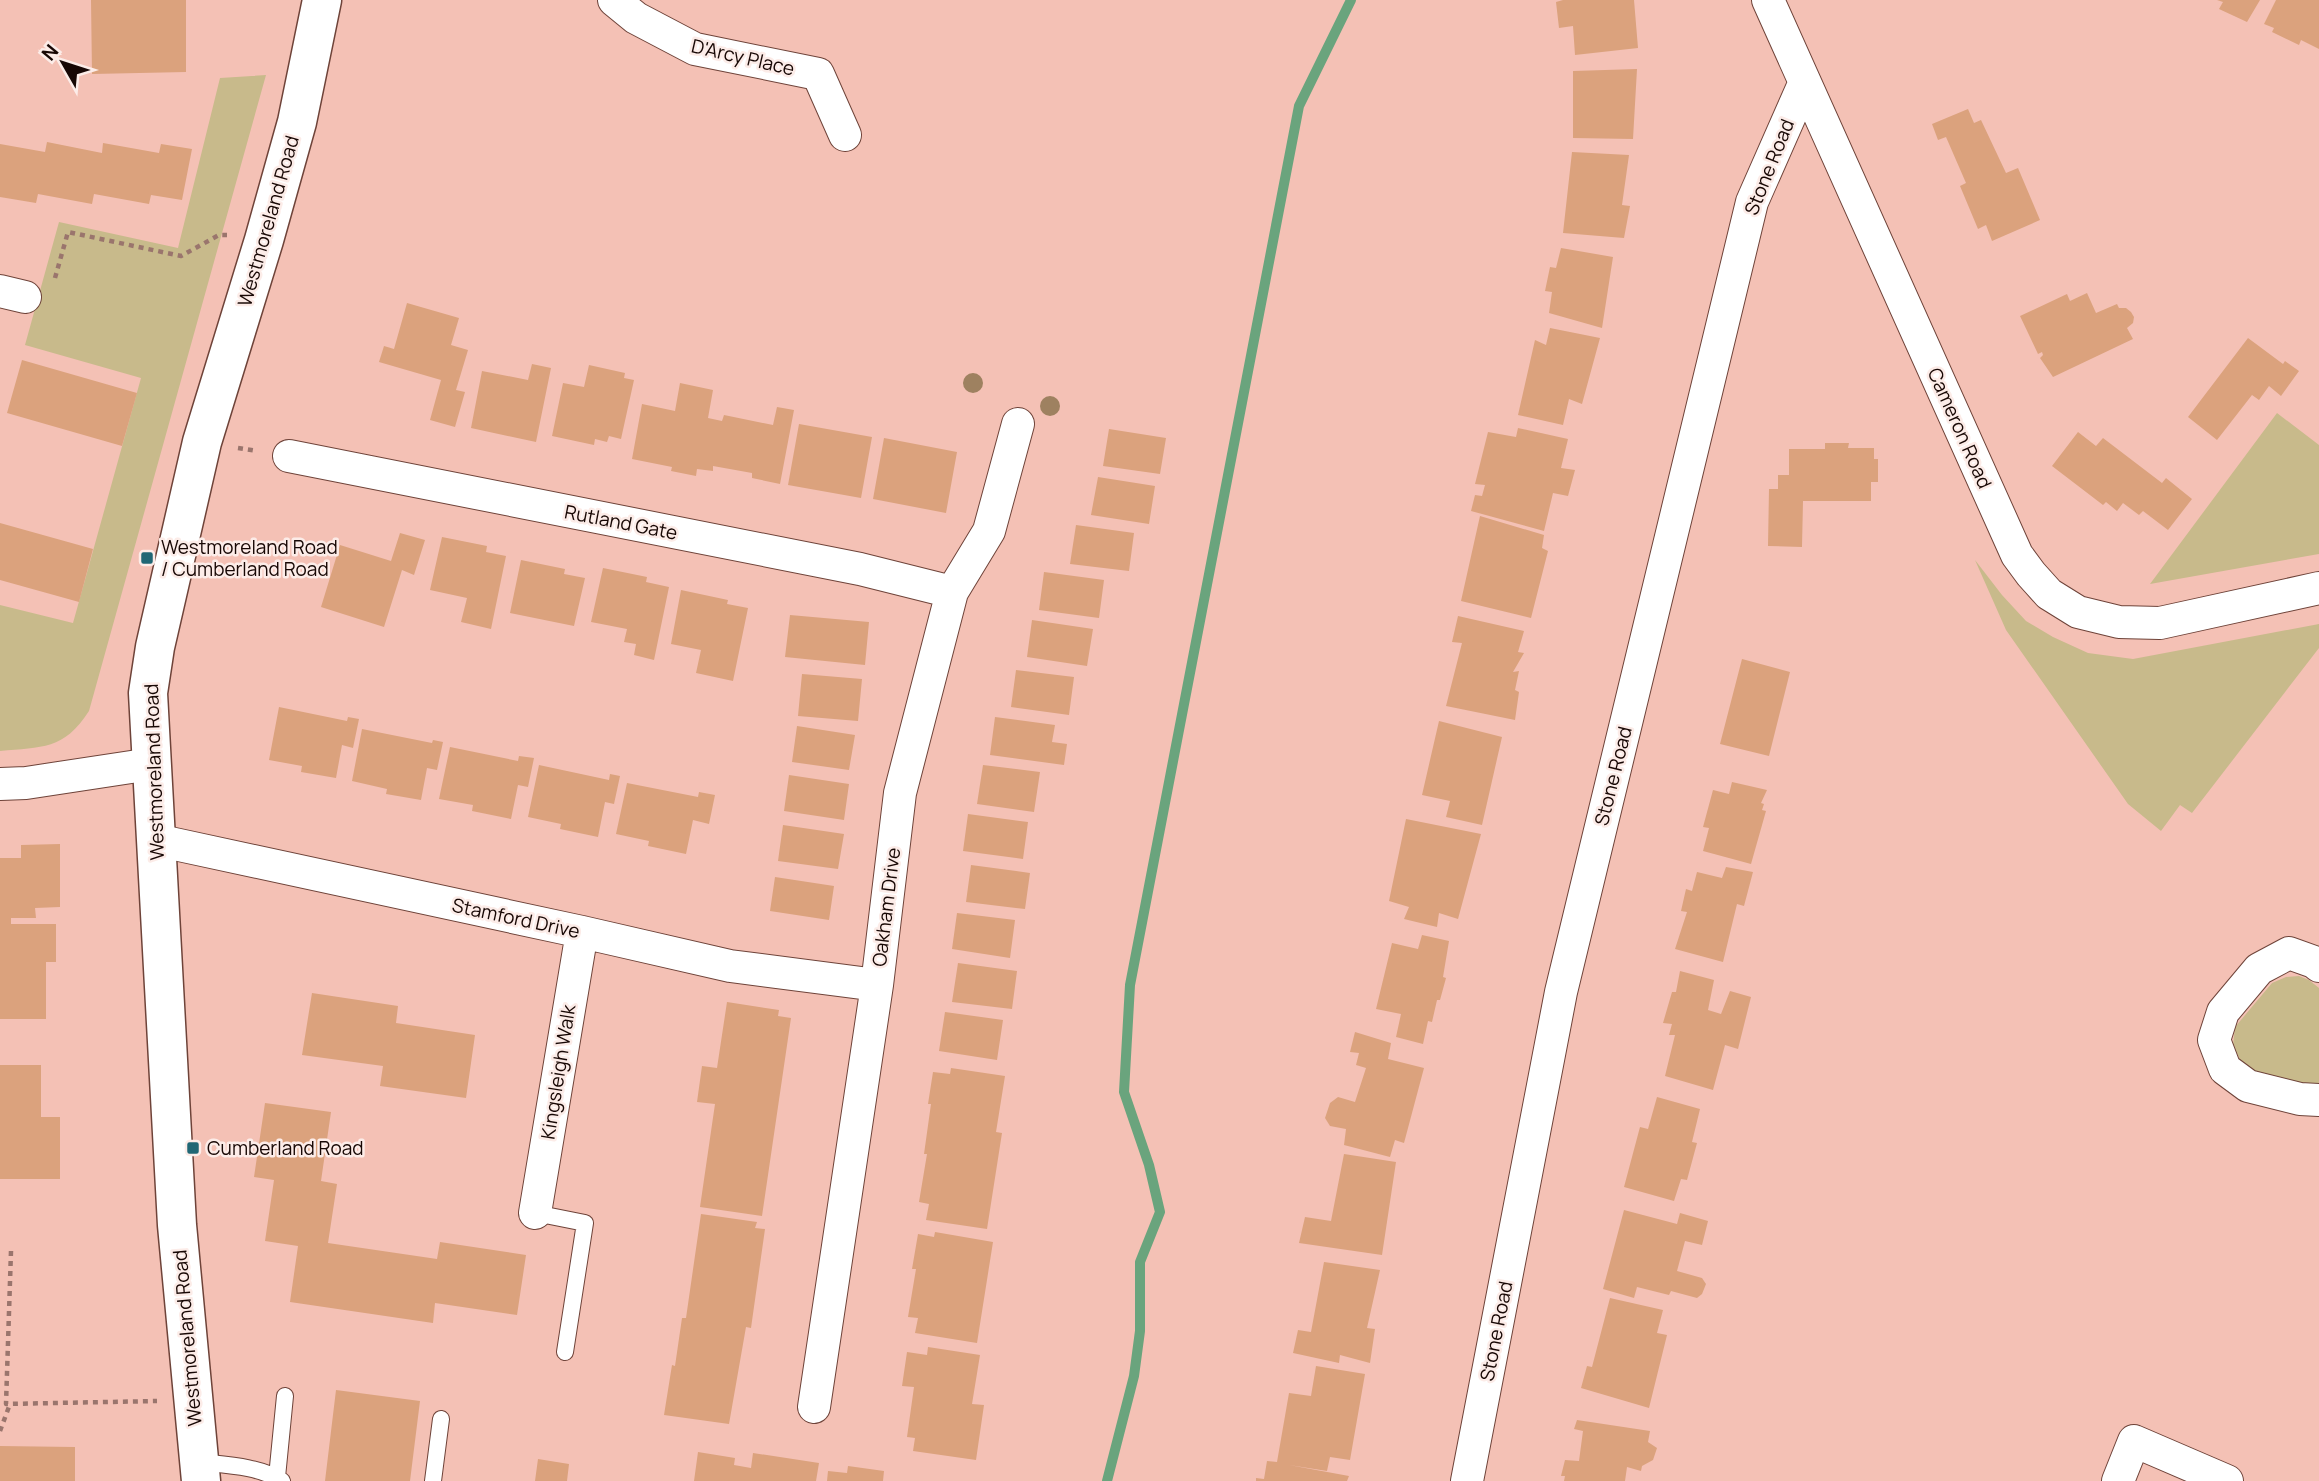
<svg xmlns="http://www.w3.org/2000/svg" width="2319" height="1481" font-family="Manrope,sans-serif">
<style>
.green{fill:#c8ba8b}
.lines{fill:none;stroke-linecap:round;stroke-linejoin:round}
.stream{stroke:#6aa47d;stroke-width:10}
.building{fill:#dba27d}
.service-casing{stroke:#6e4339;stroke-width:18}
.minor-casing{stroke:#6e4339;stroke-width:34}
.secondary-casing{stroke:#6e4339;stroke-width:41}
.path{stroke:#9a756d;stroke-width:4.5;stroke-dasharray:5 5;stroke-linecap:butt}
.service{stroke:#fff;stroke-width:16}
.minor{stroke:#fff;stroke-width:32}
.secondary{stroke:#fff;stroke-width:38}
.tree{fill:#9e8160}
.poi-dot{fill:#206775;stroke:#fcece8;stroke-width:2.5}
.labels{text-anchor:middle;dominant-baseline:central;stroke-width:5;stroke-linejoin:round;paint-order:stroke}
.street-label{font-size:19px;fill:#170704;stroke:#fcece8}
.poi-label{font-size:19px;fill:#170704;stroke:#fcece8;text-anchor:start}
</style>
<rect width="100%" height="100%" fill="#f4c1b5"/>
<path class="green" d="M266,75L89,711C64,750 42,747 0,751V605L73,623L141,378L25,345L59,222L178,248L220,78Z
M2277,413L2319,445V554L2150,584Z
M1975,560L2002,595L2026,621L2053,637L2088,653L2133,659L2319,624V648L2192,813L2180,805L2161,831L2128,804L2006,630Z
M2299,976L2309,980L2319,988V1084L2309,1085L2254,1071L2241,1062L2233,1045L2235,1027L2272,983L2286,977Z"/>
<g class="lines">
<path class="stream" d="M1107,1481L1134,1376L1140,1331V1262L1160,1212L1149,1165L1124,1092L1130,985L1299,106L1351,0"/>
</g>
<path class="building" d="M91,0H186V72L92,74Z
M1563,0H1634L1638,48L1575,55L1573,26L1559,28L1556,2Z
M2217,0H2260L2247,22L2219,9L2223,2Z
M2276,0H2319V49L2301,40L2299,45L2272,32L2274,28L2264,24Z
M1637,69L1633,139L1573,138V71Z
M1968,109L1974,123L1981,120L2006,173L2018,168L2040,220L1992,241L1986,225L1978,229L1960,186L1966,183L1946,137L1938,140L1932,124Z
M47,142L102,153L103,143L159,153L161,144L192,149L182,200L151,195L149,204L94,194L92,204L38,194L36,203L0,197V144L45,152Z
M1572,152L1629,155L1622,205L1630,206L1624,238L1563,233Z
M1561,248L1613,257L1602,328L1549,313L1552,292L1545,291L1550,267L1556,268Z
M2087,293L2096,313L2117,304L2119,308H2126L2131,312L2134,317L2133,323L2127,328L2133,339L2053,377L2040,358L2043,355L2042,352L2038,354L2020,316L2067,294L2070,301Z
M407,303L459,318L451,345L468,350L456,390L465,392L455,427L430,420L441,380L379,362L384,346L394,349Z
M1550,328L1600,338L1582,404L1569,399L1563,425L1518,415L1535,340L1546,345Z
M2248,338L2283,364L2285,361L2299,371L2281,396L2269,386L2259,400L2252,395L2217,440L2188,417Z
M22,360L137,393L122,446L7,413Z
M532,364L551,368L536,442L471,428L482,371L528,380Z
M589,365L625,373L624,378L634,380L621,439L609,436L607,442L595,439L594,445L552,436L563,383L584,387Z
M680,383L713,390L708,418L722,421L724,415L773,425L777,407L794,410L780,484L752,478V473L713,466V471L697,469L696,476L671,471L672,467L632,459L642,404L675,411Z
M799,424L872,437L861,498L788,485Z
M1518,428L1568,439L1561,468L1575,470L1568,496L1553,493L1544,531L1471,511L1475,495L1482,496L1485,485L1475,484L1488,432L1516,437Z
M1109,429L1166,438L1160,474L1103,466Z
M2078,432L2096,446L2103,438L2162,483L2166,478L2192,499L2168,530L2143,511L2139,515L2123,503L2117,511L2106,502L2103,505L2052,466Z
M884,438L957,452L946,513L873,499Z
M1825,443H1849L1848,448H1874V459H1878V482H1871V501H1803L1802,547L1768,546L1769,489H1778V475H1789V449H1825Z
M1098,477L1155,486L1149,524L1091,515Z
M1480,516L1544,535L1542,548L1548,551L1531,618L1461,601Z
M0,523L93,549L79,602L0,580Z
M1076,525L1134,533L1129,571L1070,564Z
M400,533L425,540L414,575L402,570L384,627L321,607L340,545L391,561Z
M442,537L487,546L486,552L506,556L491,629L461,622L467,598L430,590Z
M521,560L565,569L564,574L585,578L574,626L510,613Z
M603,568L647,577L646,582L669,587L654,660L634,655L636,644L624,642L627,629L591,622Z
M1044,572L1104,580L1099,618L1039,610Z
M681,590L728,600L727,604L748,608L733,681L696,673L701,650L671,644Z
M790,615L869,622L865,665L785,657Z
M1458,616L1524,631L1518,652L1524,653L1513,672L1519,671L1515,690L1519,692L1515,720L1446,706L1462,643L1452,642Z
M1032,620L1093,629L1087,666L1027,657Z
M1742,659L1790,672L1769,756L1720,744Z
M1016,670L1074,677L1069,715L1011,707Z
M802,674L862,679L858,721L798,716Z
M279,707L347,721L348,717L359,719L353,748L342,745L336,778L301,772L302,766L269,760Z
M995,717L1055,725L1052,742L1067,744L1064,765L990,755Z
M1439,721L1502,737L1482,825L1446,817L1450,801L1422,795Z
M797,726L855,735L849,770L792,762Z
M362,729L432,743L433,740L443,742L437,770L427,768L421,800L386,794L387,789L352,781Z
M450,747L518,761L519,756L534,758L528,787L518,785L511,819L472,811L473,805L439,799Z
M539,765L609,780L610,774L620,776L614,804L605,802L598,837L560,829L561,824L528,817Z
M983,765L1040,772L1034,812L977,804Z
M789,775L849,784L844,820L784,811Z
M1732,782L1767,790L1761,803L1764,804L1762,810L1766,811L1751,864L1703,851L1709,828L1703,827L1713,790L1729,794Z
M627,783L698,797L699,792L715,795L709,824L693,820L686,854L648,846L649,841L616,834Z
M968,814L1028,822L1023,859L963,851Z
M1406,819L1481,834L1458,919L1439,913L1437,927L1404,919L1409,907L1389,901Z
M783,825L844,834L838,869L778,861Z
M60,844V907L35,908L36,918H11V924H56V962H46V1019H0V858H21V845Z
M971,865L1030,873L1025,909L966,902Z
M1726,867L1753,872L1744,906L1737,904L1723,962L1675,949L1687,912L1681,911L1686,889L1692,891L1697,872L1722,878Z
M775,877L834,886L829,920L770,911Z
M957,913L1015,920L1010,958L952,949Z
M1422,935L1449,941L1443,977L1446,978L1440,1000H1437L1432,1022L1428,1021L1423,1044L1396,1037L1401,1014L1376,1009L1392,943L1418,949Z
M958,963L1017,971L1012,1009L952,1002Z
M1680,971L1714,980L1708,1010L1721,1014L1730,991L1751,997L1738,1049L1725,1045L1713,1090L1665,1076L1675,1035H1669L1672,1024L1663,1023L1672,992H1676Z
M312,993L398,1006L396,1023L475,1035L466,1098L380,1086L383,1066L302,1055Z
M727,1002L779,1010L778,1016L791,1018L762,1216L700,1207L715,1104L697,1102L702,1066L717,1068Z
M945,1012L1003,1020L997,1060L939,1051Z
M1355,1032L1391,1043L1388,1059L1424,1068L1404,1143L1395,1140L1390,1157L1344,1145L1346,1129L1330,1126L1325,1118L1330,1103L1338,1097L1355,1102L1366,1068L1356,1065L1359,1053L1350,1052Z
M0,1065H41V1117H60V1179H0Z
M951,1068L1005,1076L996,1132L1002,1133L987,1229L926,1220L929,1204L919,1202L927,1154H924L931,1104H928L933,1072L950,1074Z
M1657,1097L1700,1109L1692,1142L1697,1143L1687,1180L1681,1179L1674,1201L1624,1187L1640,1127L1648,1129Z
M265,1103L331,1112L321,1181L337,1184L328,1243L437,1259L440,1242L526,1255L517,1315L435,1303L433,1323L290,1302L298,1246L265,1241L274,1180L254,1177Z
M1344,1154L1396,1162L1382,1255L1299,1243L1305,1217L1331,1221Z
M1624,1210L1677,1224L1680,1213L1708,1221L1702,1245L1685,1241L1677,1271L1702,1278L1706,1284L1702,1294L1697,1298L1671,1291L1669,1295L1637,1287L1634,1298L1603,1289Z
M701,1214L757,1222L755,1228L765,1229L751,1328L746,1327L729,1424L664,1415L672,1365L675,1366L682,1318H686Z
M935,1232L993,1242L977,1343L915,1333L918,1318L908,1317L916,1269H912L918,1234L934,1237Z
M1324,1262L1380,1270L1367,1328L1375,1329L1370,1363L1340,1355L1339,1363L1293,1353L1298,1330L1311,1332Z
M1610,1298L1663,1310L1657,1333L1667,1335L1649,1408L1581,1388L1587,1366L1592,1367Z
M928,1347L980,1355L972,1404L984,1405L976,1460L913,1451L915,1438L907,1437L914,1387L902,1386L907,1352L927,1355Z
M1316,1366L1365,1374L1350,1460L1330,1457L1327,1471L1289,1465L1349,1476L1347,1481H1256V1478L1264,1479L1267,1461L1277,1462L1289,1393L1311,1396Z
M336,1390L420,1401L410,1481H325Z
M1577,1420L1650,1431L1648,1442L1657,1448L1653,1460L1642,1466L1641,1471L1627,1467L1625,1481H1564L1565,1476H1561L1565,1460L1579,1461L1583,1431L1574,1429Z
M0,1446L75,1447V1481H0Z
M698,1452L735,1458L734,1465L751,1468L753,1453L819,1463L816,1481H694Z
M538,1459L569,1464L567,1481H535Z
M848,1466L884,1471L883,1481H827L828,1471L847,1473Z"/>
<g class="lines">
<g class="service-casing">
<path id="service" d="M535,1213L585,1223L565,1352
M199,1462C225,1465 259,1466 282,1481
M277,1477L285,1396
M433,1481L441,1419"/>
</g>
<g class="minor-casing">
<path id="minor" d="M614,0L636,18L695,49L818,74L845,135
M1768,0L2017,555L2031,574L2049,594L2078,612L2119,622L2160,623L2319,588
M0,291L25,297
M289,456L860,569L952,592
M0,784L26,783L151,764
M156,840L582,932L730,966L877,985
M2319,966L2314,962L2289,953L2259,969L2223,1012L2214,1040L2225,1069L2248,1086L2300,1099L2319,1100
M535,1213L582,932
M814,1407L877,985L900,793L952,592L989,531L1018,424
M1467,1481L1561,992L1752,202L1804,84
M2118,1481L2134,1441L2227,1481"/>
</g>
<g class="secondary-casing">
<path id="secondary" d="M201,1481L177,1225L148,693L155,647L202,442L264,240L297,122L322,0"/>
</g>
<path class="path" d="M55,278L68,232L181,256L219,235H227
M238,448L257,451
M11,1251L6,1404L157,1401
M0,1431L10,1404"/>
<use href="#service" class="service"/>
<use href="#minor" class="minor"/>
<use href="#secondary" class="secondary"/>
</g>
<g class="tree">
<circle cx="973" cy="383" r="10"/>
<circle cx="1050" cy="406" r="10"/>
</g>
<g class="poi-dot">
<rect x="140" y="551" width="14" height="14" rx="3.5"/>
<rect x="186" y="1141" width="14" height="14" rx="3.5"/>
</g>
<g class="labels">
<g class="street-label">
<text transform="translate(743 57) rotate(13)">D'Arcy Place</text>
<text transform="translate(1769 167) rotate(-68)">Stone Road</text>
<text transform="translate(268 221) rotate(-74)">Westmoreland Road</text>
<text transform="translate(1960 428) rotate(66)">Cameron Road</text>
<text transform="translate(621 522) rotate(11)">Rutland Gate</text>
<text transform="translate(154 772) rotate(-92)">Westmoreland Road</text>
<text transform="translate(1613 776) rotate(-76)">Stone Road</text>
<text transform="translate(886 907) rotate(-83)">Oakham Drive</text>
<text transform="translate(516 918) rotate(12)">Stamford Drive</text>
<text transform="translate(558 1072) rotate(-81)">Kingsleigh Walk</text>
<text transform="translate(1496 1331) rotate(-79)">Stone Road</text>
<text transform="translate(187 1338) rotate(-95)">Westmoreland Road</text>
</g>
<g class="poi-label">
<text x="161" y="547">Westmoreland Road<tspan x="161" dy="22">/ Cumberland Road</tspan></text>
<text x="207" y="1148">Cumberland Road</text>
</g>
</g>
<g transform="translate(63 63) rotate(309)" stroke="#fcece8" stroke-width="5" paint-order="stroke">
<path d="M0-5L12 26L0 18L-12 26Z" fill="#170704"/>
<text y="-10" font-size="19" font-weight="bold" text-anchor="middle" fill="#170704">N</text>
</g>
</svg>
